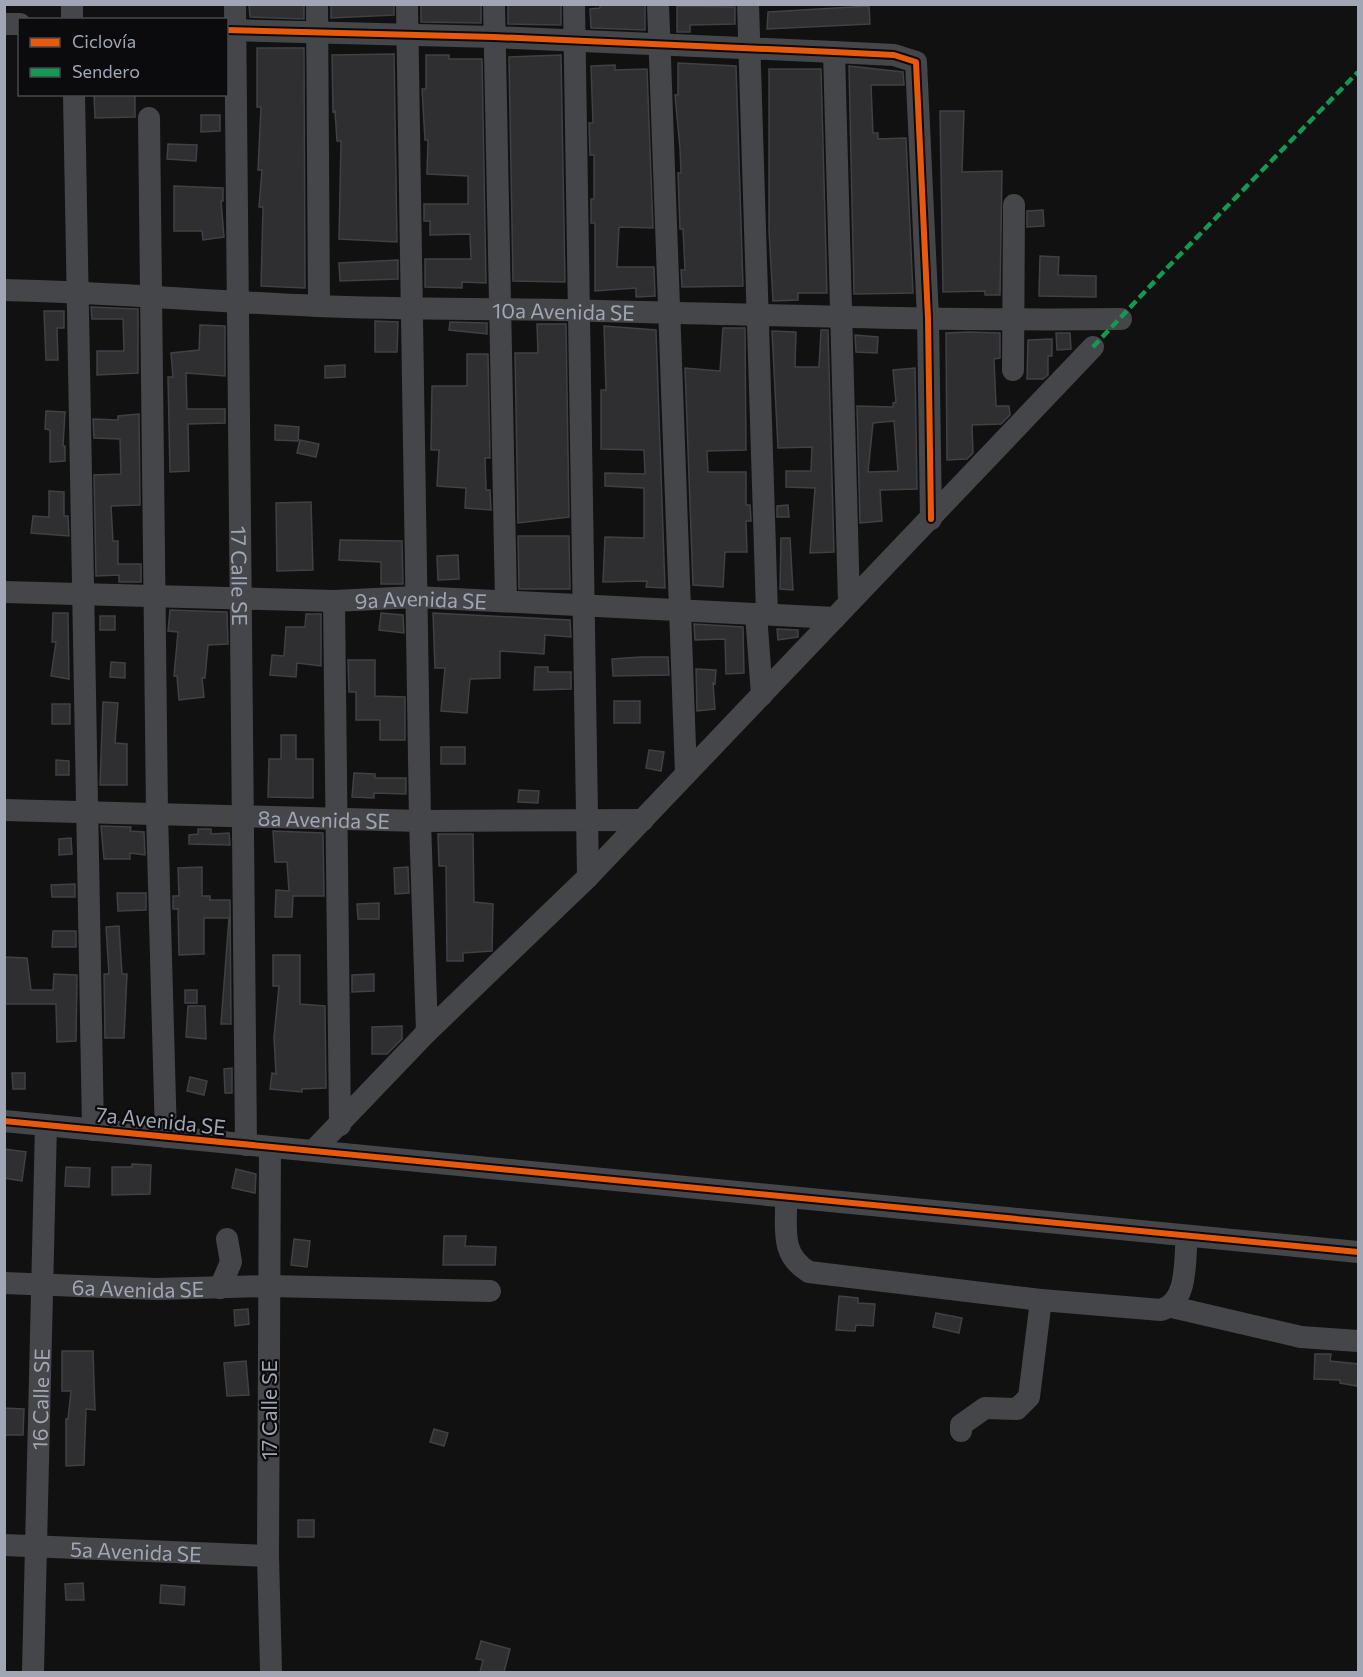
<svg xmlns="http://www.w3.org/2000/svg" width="1363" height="1677" font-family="Commissioner,sans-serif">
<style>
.building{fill:#2f2f31;stroke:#3f4145;stroke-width:1.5;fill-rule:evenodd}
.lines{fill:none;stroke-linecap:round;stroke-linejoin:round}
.minor{stroke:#45464a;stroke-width:22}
.quiet{stroke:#139951;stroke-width:4.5;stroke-dasharray:9 4.5;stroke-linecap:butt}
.cycleway-casing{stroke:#0b0b0d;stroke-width:10}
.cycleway{stroke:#e8590c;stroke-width:6}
.labels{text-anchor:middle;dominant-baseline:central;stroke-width:4.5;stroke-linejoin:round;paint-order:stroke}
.street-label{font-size:21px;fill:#a0a6b4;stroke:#0b0b0d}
</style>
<rect width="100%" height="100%" fill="#111"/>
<path class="building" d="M249,4H304V19L250,17Z
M331,4H394V15L331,18Z
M421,4H481V23L421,22Z
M508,4H561V25L508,24Z
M600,4H645V30L591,28L590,9L600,8Z
M677,6L735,7V24L690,25V32H677Z
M869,6L870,24L767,29L768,12Z
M257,48H304L305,288L261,286L263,207H259L262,170H258L261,107H257Z
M394,54L397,242L339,239L341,141H337L335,111L333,112L332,55Z
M426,55H449V59H482L486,283L462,282V288L425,287V259H471L470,234L430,235V221H424V204H468V176L427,174L428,140H425L422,89H426Z
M561,55L565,282L513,281L509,57Z
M678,63L736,66L743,286L682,287L681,270H685L683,229H680L678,173H681L680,148L675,95H678Z
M615,65V70L647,69L653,228L619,227L617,267H654L655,296L636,297V288L595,291V223H591V199H594V155H590L589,123H593L591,66Z
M849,66L903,72L904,85H871L873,133H878V139L906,138L913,293L854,294Z
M769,69H821L827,293H798V300L773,301L769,230Z
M94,94H135V117L95,118Z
M940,111H964L962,172L1002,171L1000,295H985V291L943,292Z
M201,115H220V131L201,132Z
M168,144L197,145L196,161L167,159Z
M174,186L223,188V201H221L224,237L203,240L202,231H174Z
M1043,210L1044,226L1027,227V211Z
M1040,256L1059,257L1058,275L1096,276V297L1039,296Z
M398,260V279L340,281L339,263Z
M91,307L138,309V373L97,375V351H124L123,319H92Z
M44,311H64V328H57L58,360H46Z
M375,321L398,322L397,352H375Z
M450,322L487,323V334L449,330Z
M537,324H566L569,517L518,523L515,353H538Z
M200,325L225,326V376L186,373L187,409H225V423L188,424L189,471L170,472L168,377H173L171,353L199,350Z
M604,326L656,330L665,588L646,587L647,581L603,582L605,537L644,538V488L605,486V473L645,474L644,450L601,449V390H606Z
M723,328H745L746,450L707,451L708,472H746V505H750L751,521H746L747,552H725L723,587L693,585L685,368L720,371Z
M821,330H828L834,552L810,553L815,488L786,487V471H811L812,447L778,448L772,331L796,332L795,367H819Z
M969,332L1000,333V358L994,359L996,406H1009L1010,415L1001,424L972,425L973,453L967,459L947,460L946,333Z
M1056,333H1070L1071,349L1057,350Z
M855,335L878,337L877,353L856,352Z
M1052,339V356H1048V375L1043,379H1027L1028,340Z
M467,354H488L490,458H485L486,490H490L491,510L465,508L466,488L437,486L439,450H431L432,386H467Z
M345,365V377L325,378V366Z
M915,368L917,489L880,490L882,521L860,523L857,406L893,407V403L896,402L893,370ZM894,421L898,471L868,472L873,423Z
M46,411L65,412L63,446H65V461L50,462V430L45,429Z
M139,414L140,505L111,506L113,541H118V564H141V582H119V575L96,576L94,475L121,474L120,439L94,438L93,419L118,420V416Z
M275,425L299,427L298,441L275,440Z
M300,440L319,444L316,457L297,453Z
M49,491L64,492V516H68L69,536L31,533L33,516L49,517Z
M311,502L313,570L277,571L276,503Z
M788,505L789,517H777V506Z
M518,536H569L570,589H519Z
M781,538H790L793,590L780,589Z
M340,540L402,541L403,584H381V562L339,560Z
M458,555L459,579L438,580L437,556Z
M170,610L227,612L228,644L208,645L205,678H202L204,697L179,700L177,676H174L178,632L168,631Z
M53,613H68L69,679L51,676L56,642H52Z
M381,613L403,615L404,633L379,630Z
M433,613L570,620L571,637L545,635L544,654L500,651V678L470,679L467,713L441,711L445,668H435Z
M306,614H321V666L297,663L296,677L270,675L272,655L284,656L286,627H305Z
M100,616H115V630H100Z
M694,624L743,627L744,673L726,674L725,639L695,640Z
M777,629L798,630V637L778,640Z
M641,657H668L669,675L613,676L612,659Z
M348,660H375V696L405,697V740H380V720H356V692H349Z
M111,662L125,663V678L110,677Z
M535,667H548V672H571V689L534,690Z
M696,669L716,670L715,684L713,683L715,709L697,711Z
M614,701H640V723H614Z
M103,702L118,703L115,743L127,744V785H100Z
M52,704H70V724H52Z
M281,735H296V759H313V798L268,797L269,759H281Z
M441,747H465V764H441Z
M649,750L664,752L661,771L646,768Z
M56,760L69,761V775H56Z
M354,773L375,774V778H406V794L374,793V798L352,797Z
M519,790L539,791L538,803L518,802Z
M101,826L131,827L130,831L144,832L145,855L130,853V859H104Z
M198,829H211V834L229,833L230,845L189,844V835L198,834Z
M273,831L323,833L324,896H293L292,917H275L276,890L289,891L287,862H275Z
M438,834H473L474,902L493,904L492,951L463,953V961H447L446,866H439Z
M71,838L72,854L59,855V839Z
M202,867V896H210V900H230L231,1024H221L229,918H204V954L179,955L178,909H173V896H179L178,868Z
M408,867L409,893L395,894L394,868Z
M75,884V897H52L51,885Z
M117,893H146V910L118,911Z
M379,903V919H358L357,904Z
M119,926L122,974H127L124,1038H105L104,974H109L106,927Z
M53,931H76V947H52Z
M273,955H300V1004L325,1006L326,1088L302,1089V1092L270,1089L272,1073L276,1074L274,1037L279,986H273Z
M4,957L27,958L31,990H53L54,974L77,975L76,1041L57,1042L56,1004H4Z
M374,974V991L352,992V975Z
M185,990H197V1003H185Z
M188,1006H205L206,1039L186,1037Z
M402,1026V1039L387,1054H372V1027Z
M232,1068V1093H225L224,1069Z
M12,1073H25V1089H13Z
M190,1077L207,1081L204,1095L187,1091Z
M4,1149L26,1152L22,1181L4,1178Z
M132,1164L151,1165L150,1194L112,1195V1167H132Z
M66,1167L90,1168L89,1187L65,1186Z
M236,1169L256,1174L255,1193L232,1188Z
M444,1236H466L465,1246L496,1247L495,1265H443Z
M294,1239L310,1241L307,1267L291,1265Z
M839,1296L858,1298V1303L875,1304L873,1326L856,1325L855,1331L836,1330Z
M248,1309L249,1324L235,1326L234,1310Z
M936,1313L962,1318L959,1333L933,1327Z
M62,1351H93L95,1410L86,1409L84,1465L66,1466V1419H68L71,1391H62Z
M1315,1354H1331L1330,1361L1359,1364L1357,1386L1340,1383V1380L1314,1379Z
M246,1361L249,1395L227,1396L224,1363Z
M4,1408L24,1409L23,1435H4Z
M434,1429L448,1433L444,1446L430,1442Z
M298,1520H314V1537H298Z
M83,1583L84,1600H66L65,1584Z
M161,1585L185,1587L184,1605L160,1603Z
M481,1641L510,1649L504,1672H480L483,1660L476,1659Z"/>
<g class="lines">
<g class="minor">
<path d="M72,4V20"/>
<path id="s1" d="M235,4L246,1145"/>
<path d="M317,4L319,306"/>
<path d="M407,4L420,821L427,1032"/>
<path d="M494,4L506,601"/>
<path d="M574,4L588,877"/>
<path d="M658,4L686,774"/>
<path d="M748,4L767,614"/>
<path d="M4,24H20"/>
<path d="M226,30L494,37L834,52L894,55L916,62L928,318L931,519"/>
<path d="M834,52L849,603"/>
<path d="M74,94L93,1130"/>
<path d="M149,118L157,814L166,1137"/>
<path id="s2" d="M4,290C109,292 214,302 318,306C412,310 505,308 599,311C773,315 947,321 1121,319"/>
<path d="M1013,370L1014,205"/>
<path id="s3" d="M4,592L334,601L416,597L835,618"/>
<path d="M334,601L340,1125"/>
<path d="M756,614L762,695"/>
<path id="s4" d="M4,810L420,821L643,820"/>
<path d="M4,1121L1358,1252"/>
<path d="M270,1148L268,1556L271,1672"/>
<path d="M314,1150L427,1032L588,877L1093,347"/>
<path d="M786,1197C787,1228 779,1254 809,1272L1041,1300L1161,1310C1189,1302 1184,1260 1187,1236"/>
<path id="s5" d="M4,1283L156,1289L269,1286L490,1291"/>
<path d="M220,1288L231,1262L227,1239"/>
<path d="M1172,1307L1301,1337L1358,1341"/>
<path d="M961,1431V1425L985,1408L1017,1409L1029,1397L1041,1300"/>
<path id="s6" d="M4,1545L268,1556"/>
<path id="s7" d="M33,1672L46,1125"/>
</g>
<path class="quiet" d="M1093,347L1168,267L1358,72"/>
<g class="cycleway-casing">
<path id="cycleway" d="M226,30L494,37L834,52L894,55L916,62L928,318L931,519
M4,1121L1358,1252"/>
</g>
<use href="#cycleway" class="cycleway"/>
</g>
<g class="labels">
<g class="street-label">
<text stroke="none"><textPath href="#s2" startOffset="560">10a Avenida SE</textPath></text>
<text stroke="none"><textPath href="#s1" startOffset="572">17 Calle SE</textPath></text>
<text stroke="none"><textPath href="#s3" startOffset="417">9a Avenida SE</textPath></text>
<text stroke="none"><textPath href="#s4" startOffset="320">8a Avenida SE</textPath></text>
<text transform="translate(161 1120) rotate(6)">7a Avenida SE</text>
<text stroke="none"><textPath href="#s5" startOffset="134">6a Avenida SE</textPath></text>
<text stroke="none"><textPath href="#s7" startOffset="273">16 Calle SE</textPath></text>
<text transform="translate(268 1410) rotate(-90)">17 Calle SE</text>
<text stroke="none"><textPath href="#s6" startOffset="132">5a Avenida SE</textPath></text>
</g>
</g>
<rect width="1363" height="1677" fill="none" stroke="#a0a6b4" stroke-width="12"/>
<rect x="18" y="18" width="210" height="78" fill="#0b0b0d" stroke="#474950" stroke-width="1.5"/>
<rect x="30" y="38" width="30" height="9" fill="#e8590c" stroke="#474950" stroke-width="1.5"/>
<text x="72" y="48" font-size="18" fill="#a0a6b4">Ciclovía</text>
<rect x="30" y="68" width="30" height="9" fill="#139951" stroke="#474950" stroke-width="1.5"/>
<text x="72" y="78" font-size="18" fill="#a0a6b4">Sendero</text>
</svg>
